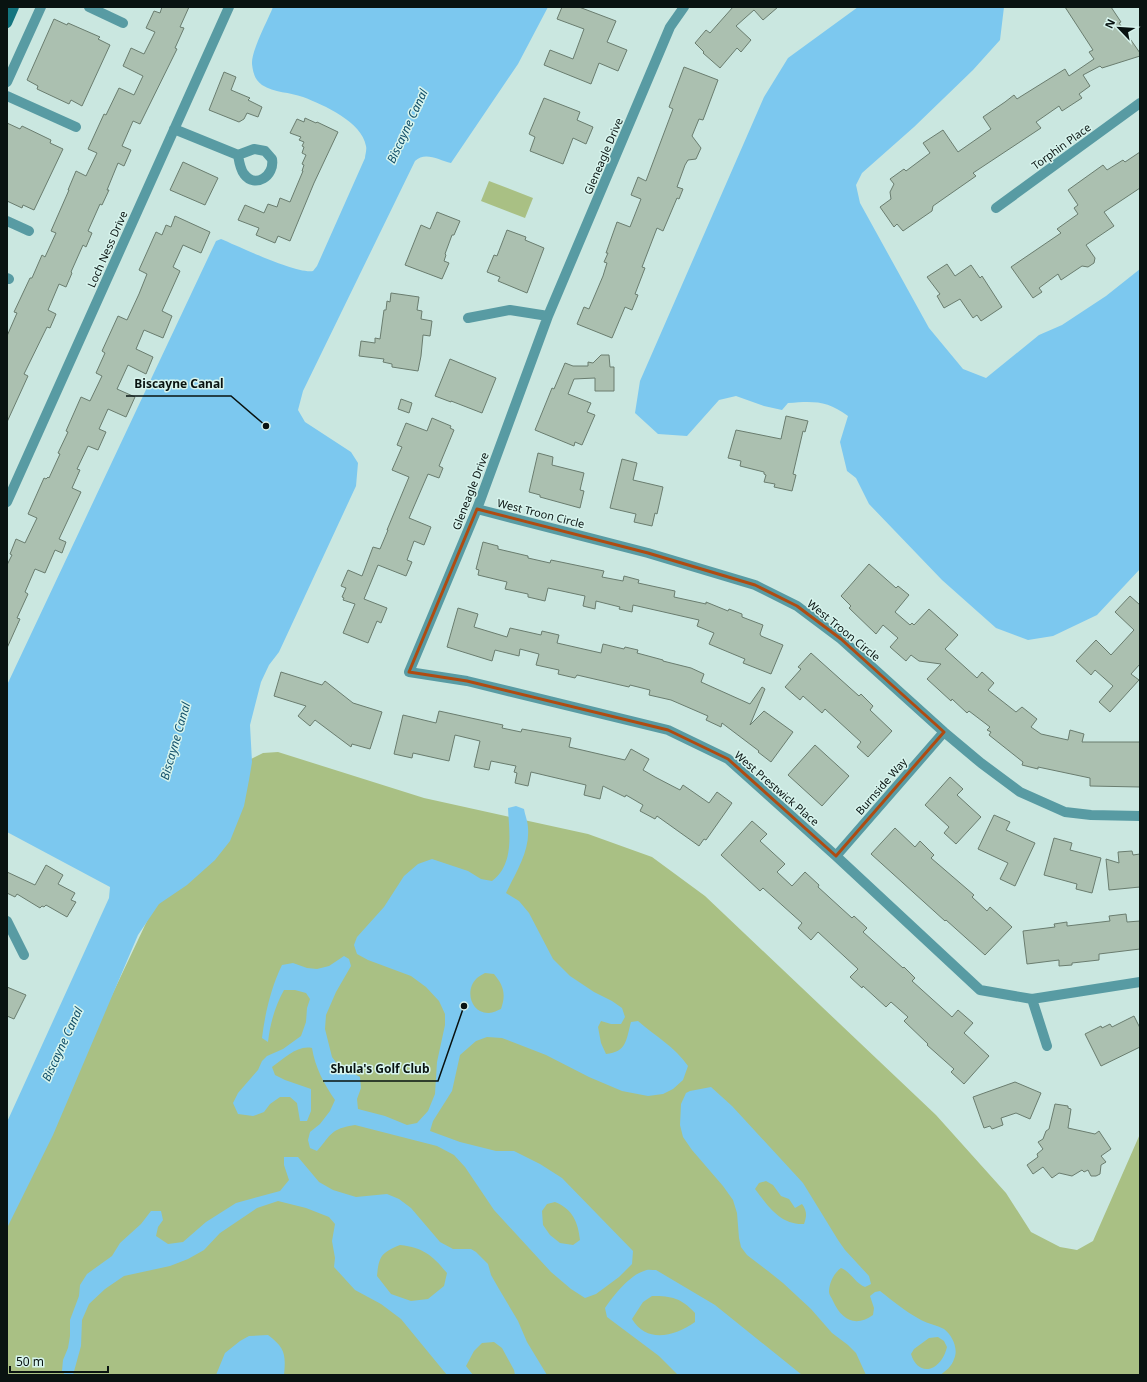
<svg xmlns="http://www.w3.org/2000/svg" width="1147" height="1382" font-family="'Noto Sans',sans-serif">
<style>
.green{fill:#a9c084}
.water{fill:#7cc8ef;fill-rule:evenodd}
.building{fill:#abc0b0;stroke:#6a7d6f}
.lines{fill:none;stroke-linecap:round;stroke-linejoin:round}
.street{stroke:#589ba3;stroke-width:10}
.secondary{stroke:#14757f;stroke-width:10}
.marked{fill:none;stroke:#af4c12;stroke-width:3;stroke-linejoin:round}
.labels{text-anchor:middle;dominant-baseline:central;stroke-width:3;stroke-linejoin:round;paint-order:stroke}
.street-label{font-size:11px;fill:#091311;stroke:#d7f4ed}
.water-label{font-size:12px;font-style:italic;fill:#124f69;stroke:#d7f4ed}
.leader{fill:none;stroke:#091311;stroke-width:1.5}
.callout-dot{fill:#091311;stroke:#d7f4ed;stroke-width:1.5}
.callout-label{font-size:12px;text-anchor:middle;font-weight:bold;fill:#091311;stroke:#d7f4ed;stroke-width:3;stroke-linejoin:round;paint-order:stroke}
</style>
<rect width="100%" height="100%" fill="#cae7e0"/>
<path class="green" d="M489,181L533,198L525,218L481,201Z
M278,752L424,798L588,834L652,857L705,896L936,1115L1006,1193L1031,1232L1060,1247L1077,1250L1093,1241L1140,1134V1375H7V1217L164,885L239,765L263,753Z"/>
<path class="water" d="M273,7H548L518,64L451,163C439,160 425,151 415,161L303,391L298,410L305,422L351,452L358,463L356,486L279,652L269,665L261,682L250,725L252,762L249,780L244,806L230,841L215,860L187,885L159,904L138,935L53,1135L7,1228V1122L109,898L110,887L7,832V685L216,241L221,239C240,247 296,274 313,271L317,266L365,158C365,155 367,150 366,146C362,122 324,105 303,97C290,92 274,93 262,85C255,80 253,73 252,64C251,51 268,20 273,7Z
M858,7H1004L1000,40L973,70L914,127L862,173L856,185L860,203L929,328L963,369L986,378L1039,335L1062,325L1106,296L1140,269V569L1097,615L1053,636L1028,640L996,628L942,580L869,504L856,478L847,471L840,442L848,416C827,400 813,401 788,403L782,410L764,406L736,396L719,400L687,436L658,434L635,413L640,381L764,97L788,58Z
M516,806L524,809C525,815 528,822 528,828C530,851 516,872 506,893L519,901L529,913L553,959L570,976L594,992L612,1001L622,1008L625,1017L621,1024H611L601,1021L598,1027L601,1043L606,1054C627,1052 626,1040 631,1022L638,1021C655,1036 675,1047 688,1066L683,1080L673,1089L663,1094L648,1096L622,1091L589,1077L546,1055L502,1038L487,1037L476,1041L460,1055L452,1091L433,1121L430,1131L460,1142L496,1151H514L540,1164L562,1178L633,1251L632,1264L619,1277L596,1294L585,1298L571,1289L551,1272L494,1210L465,1167L454,1155L437,1146L355,1125C330,1129 332,1134 317,1151L310,1148L308,1140L310,1132L320,1124L330,1111L335,1100C324,1084 315,1067 312,1048C297,1045 285,1058 272,1067L275,1075L285,1080L311,1089V1111L307,1121H300L297,1103L290,1097H280L270,1104L264,1112L253,1116L238,1114L233,1103L238,1093L258,1070L262,1061L267,1056L283,1049L301,1036L306,1022L307,1008L310,999L306,993L295,990H284C275,1006 270,1024 268,1042L262,1038C265,1013 271,988 282,965L293,963L307,968L317,969L329,966L344,956L349,959L351,966L336,992L326,1015L325,1029L332,1057L338,1065L360,1077L361,1088L357,1099L358,1109L385,1116L407,1125L417,1123L428,1111L435,1094L437,1062L445,1025V1014L439,1001L426,987L411,976L368,960L357,954L354,945L357,937L384,907L404,876L418,864L432,859L468,871L481,879L492,881C515,864 509,832 508,808ZM485,973L494,974C504,986 506,995 501,1009C498,1010 493,1013 489,1013C471,1014 464,990 477,978C479,976 482,975 485,973ZM555,1202C572,1209 578,1221 580,1240L573,1245L560,1243L550,1235L543,1225L542,1211L547,1204Z
M711,1087L732,1106L803,1183L838,1240L845,1250L869,1276L871,1284L865,1287C855,1283 851,1272 841,1268C834,1273 829,1283 829,1292C829,1295 832,1298 833,1301C841,1319 855,1328 873,1315L874,1308L870,1296L875,1292L880,1291C893,1301 906,1312 921,1320C928,1324 937,1325 944,1329C952,1335 959,1349 954,1359C952,1366 946,1371 940,1375H866L856,1353L848,1345L832,1333L811,1309L783,1283L768,1271L747,1255L741,1247L739,1238L737,1213L733,1200L723,1186L692,1150L683,1137L680,1125L681,1104L686,1093L690,1091ZM766,1181L773,1185L781,1196L789,1199L795,1208L802,1204C807,1211 807,1216 804,1224C780,1225 768,1206 755,1189L759,1183ZM938,1337L944,1341L947,1347C946,1351 944,1356 942,1359C931,1375 916,1371 911,1354L914,1349L929,1338Z
M284,1157H298L319,1182L333,1190L356,1197L387,1194L399,1199L411,1208L440,1242L453,1249H471L476,1252L488,1264L491,1275L499,1289L518,1321L527,1342L547,1375H515L514,1370L502,1348L494,1342L482,1343L474,1351L466,1366L473,1375H447L401,1319L381,1304L355,1290L334,1267L335,1258L332,1241L335,1224L329,1217L306,1208L278,1201L257,1208L220,1233L204,1250L188,1259L170,1266L124,1276L105,1289L89,1304L82,1320L81,1346L73,1375H65L62,1371L63,1360L68,1348L70,1336V1320L79,1296L80,1285L87,1274L112,1256L120,1243L141,1224L151,1211H161L163,1220L158,1227L156,1236L168,1244L183,1242L206,1222L236,1203L280,1191L289,1180L284,1165ZM400,1245C424,1248 432,1255 447,1273L444,1286L428,1299L411,1301L391,1294L377,1276C379,1256 381,1253 400,1245Z
M656,1270L715,1305L802,1375H678L659,1356L607,1317L605,1308C613,1296 630,1275 644,1271C647,1269 652,1270 656,1270ZM652,1296C672,1296 681,1298 695,1313V1322C675,1336 647,1344 632,1319L643,1302Z
M268,1335C285,1348 286,1354 284,1375H216L225,1353L240,1341L249,1336Z"/>
<path class="building" d="M162,7H189L180,27L184,28L175,48L177,49L140,124L133,121L122,146L131,150L124,166L118,163L107,190H109L102,205L100,204L88,231L92,233L86,247L83,245L71,272L72,273L66,287L59,284L48,310L56,314L50,328L47,327L24,374L28,376L7,422V336L17,313L14,312L30,278H32L42,255L45,257L56,233L51,231L69,190H68L76,171L86,176L97,153L88,149L104,114L106,115L119,88L134,95L143,76L123,66L131,48L144,54L155,32L146,28L154,11L160,13Z
M562,7H579L616,21L607,42L627,50L618,71L599,63L591,84L544,65L550,50L573,59L584,29L557,19Z
M733,7H778L763,20L754,10L736,26L751,40L741,52L737,48L720,68L703,53L704,52L695,43L706,30L710,33Z
M1065,7H1111L1121,22L1119,23L1140,53V56L1102,68L1100,66L1083,75L1090,86L1079,94L1082,98L1062,111L1059,106L1036,122L1041,128L973,173L976,176L933,206L932,211L903,231L897,224L894,227L880,207L891,199L890,192L894,184L890,179L904,169L906,171L930,153L923,143L943,130L958,152L991,129L983,117L1005,102L1014,95L1017,99L1020,97L1065,69L1069,76L1094,59L1089,52L1093,50Z
M54,19L67,25L68,23L100,37L98,39L110,45L82,106L71,100L69,104L37,89L38,86L27,80Z
M684,67L718,80L703,120L699,119L692,136L701,148L696,159L688,160L685,165L677,187L683,189L679,199L677,198L663,231L657,228L642,267L645,268L635,294L638,295L632,310L625,307L612,338L577,324L584,307L589,309L603,276L607,263L604,262L608,253H606L617,222L630,227L641,199L631,195L638,177L646,181L673,109L669,107Z
M224,72L236,77L231,90L250,98L248,100L262,107L258,117L247,113L244,119L239,122L209,110Z
M544,98L580,112L577,120L593,127L586,144L573,138L563,164L530,151L535,137L529,134Z
M305,118L316,123L317,122L338,132L314,183L290,241L278,236L275,243L256,235L259,228L238,220L245,205L264,213L268,204L277,207L280,198L290,202L303,171H302L304,165L302,164L306,155L302,153L304,147L302,146L304,142L299,140L301,137L290,133L297,119L304,122Z
M7,123L20,129L22,126L51,140L50,143L63,149L34,210L23,205L22,208L7,201Z
M1140,152V188L1104,212L1114,226L1086,245L1095,258L1094,263L1088,267L1082,266L1061,280L1058,274L1039,288L1042,292L1033,298L1011,267L1061,233L1057,229L1078,214L1074,208L1078,205L1068,190L1103,165L1107,170L1123,160L1125,162Z
M183,162L218,178L205,205L170,190Z
M437,212L460,221L454,235H452L445,254L446,255L444,261L449,263L442,279L405,265L421,225L430,229Z
M175,216L210,232L201,253L183,245L173,267L180,271L162,311L172,316L163,338L144,330L136,349L153,357L146,374L128,365L117,389L135,397L126,417L108,409L99,429L106,432L98,450L88,446L77,469L80,470L72,488L81,492L59,539L66,542L62,553L55,550L45,573L35,569L25,592L28,594L17,618L20,619L7,648V565L12,555L10,554L16,539L25,543L37,518L28,514L44,478L46,479L48,477L49,478L60,454L58,453L68,432L66,431L81,397L90,401L102,376L96,373L105,353L102,351L118,316L127,320L139,294L147,274L139,270L156,232L162,235L166,225L171,227Z
M507,230L526,237L525,240L544,248L527,293L498,281L500,277L487,272L494,255L497,256Z
M947,264L955,276L971,265L980,278L982,276L1002,307L981,321L977,315L973,318L960,299L944,308L937,296L940,294L927,277Z
M391,293L419,297L417,310L422,311L421,319L432,321L430,336L423,335L421,356L418,371L392,367V364L383,362L384,359L359,356L361,341L375,343V338L380,339L384,310H386L387,301L390,302Z
M601,355H609L610,367H614V391H595V378L574,379L568,394L591,403L587,412L595,415L582,445L575,442L574,446L535,430L552,388L554,389L565,363L573,366H588V362L593,363Z
M450,359L496,378L482,413L451,401V402L435,396Z
M401,399L412,403L409,413L398,409Z
M786,416L808,421L805,432L803,431L793,474L796,475L792,491L774,487L775,484L764,482L766,475L764,474V472L740,466L741,461L728,458L736,430L781,439Z
M432,418L451,426L450,428L454,430L439,466L443,468L439,478L428,474L409,518L431,527L424,545L414,541L407,560L412,562L406,576L378,565L364,599L387,608L381,623L377,621L368,643L343,633L355,604L343,600L344,598L342,597L346,588L341,586L348,570L362,576L373,547L380,549L388,530H387L409,477L392,470L402,447L397,445L406,423L427,431Z
M538,453L553,457L552,465L584,473L580,490L584,491L580,508L540,497V495L529,492Z
M622,459L637,463L633,480L663,487L657,514L655,513L652,526L634,522L636,514L610,508Z
M483,542L498,546V549L528,556V558L550,563L551,560L604,571L602,577L623,581L624,576L639,580L638,583L675,591L674,597L706,604V602L728,611L729,609L742,614V617L763,625L760,634L761,636L783,645L771,674L743,663L745,659L709,644L714,633L697,626L699,620L633,605L632,612L619,609L620,607L596,601L595,609L583,606L585,596L548,588L545,601L528,597V594L505,589L507,582L478,575L479,570L476,569Z
M869,564L896,588L898,586L909,595L895,612L910,625L912,623L914,625L929,609L958,635L945,649L977,678L982,672L994,683L988,690L1016,712L1022,707L1037,719L1031,727L1041,734L1068,740L1070,730L1084,734L1082,742H1140V787L1090,786V778L1038,767V769L1022,765L1023,762L989,735L991,732L987,730L990,727L969,711L967,713L952,699L951,701L927,679L941,664L919,661L911,655L906,661L890,647L898,638L883,625L876,634L849,608L851,606L841,596Z
M1130,596L1140,605V664L1131,674L1139,680L1110,712L1099,702L1113,686L1095,670L1091,675L1076,661L1096,640L1111,655L1134,630L1115,612Z
M458,608L478,614L474,627L507,637L510,628L541,635L542,631L559,635L557,643L601,653L603,644L624,649L625,647L638,650L637,653L663,660V661L691,668L704,674L701,682L750,704L762,687L765,689L750,725L764,711L793,732L771,762L758,752L759,751L722,723L721,727L706,720L708,716L671,700L649,695L650,690L630,685L629,687L577,675L575,678L558,674L559,670L536,665L539,654L520,649L519,656L495,650L492,661L447,647Z
M811,653L859,696L861,694L873,706L870,710L892,731L868,757L857,747L861,742L825,709L822,713L803,696L800,700L785,687L801,669L798,667Z
M281,672L322,685L325,681L353,703L382,712L370,749L352,744L351,747L315,720L310,726L298,716L306,706L274,696Z
M439,711L503,725L502,728L521,732L522,729L571,738L569,747L625,760L631,749L649,759L643,770L655,777L680,790L683,785L709,803L717,792L732,803L706,840L704,839L699,846L657,816L655,819L640,811L643,805L626,795L625,797L603,786L600,799L584,795L586,785L531,772L528,786L515,783L517,773L514,772L516,766L491,761L489,770L474,767L480,741L455,735L449,761L413,753L412,758L394,754L403,715L436,723Z
M815,745L849,776L822,806L788,775Z
M950,777L963,789L957,795L981,817L956,844L944,833L949,827L925,805Z
M994,815L1010,822L1006,830L1035,843L1015,886L1000,879L1008,863L978,849Z
M752,821L767,834L760,841L785,864L777,872L792,886L805,872L819,885L818,887L852,918L854,916L867,928L863,932L903,968L904,967L915,978L912,981L952,1017L958,1010L973,1023L964,1033L989,1056L964,1084L951,1072L954,1069L927,1045L928,1044L904,1021L908,1017L891,1002L886,1007L863,986L862,988L850,977L858,969L818,932L811,940L798,928L802,923L763,888L760,891L721,855Z
M895,828L915,847L920,841L934,855L931,858L974,895L972,897L987,911L990,907L1012,927L985,955L946,920L945,921L871,854Z
M1054,838L1072,843L1070,850L1101,858L1092,893L1076,889L1077,884L1044,875Z
M1132,851L1133,855L1140,854V887L1109,890L1106,859L1119,863L1118,852Z
M46,865L63,875L58,884L75,893L71,900L76,902L67,917L46,905L44,907L42,906L40,908L17,894L15,897L7,893V872L35,885Z
M1126,914L1127,922L1140,921V949L1099,954V960L1072,963V965L1059,966V960L1027,964L1023,931L1055,927L1054,924L1067,922V926L1110,921L1109,916Z
M7,987L26,995L14,1019L7,1016Z
M1134,1016L1140,1028V1047L1101,1066L1085,1034L1101,1026L1102,1028L1110,1024L1112,1027Z
M1015,1082L1041,1093L1030,1119L1016,1113L1001,1118L1003,1125L992,1129L990,1126L984,1128L973,1097Z
M1055,1104L1068,1106V1108L1071,1109L1068,1128L1095,1134L1099,1131L1111,1149L1101,1156L1106,1162L1101,1165L1100,1174L1096,1176H1091L1088,1170L1084,1172L1082,1170L1072,1176L1059,1173L1052,1178L1043,1167L1033,1174L1027,1165L1038,1157L1037,1154L1043,1149L1038,1142L1043,1139L1046,1131L1049,1129Z"/>
<g class="lines">
<path class="street" d="M89,7L123,23
M684,7L670,27L548,316L477,509L409,672L467,681L668,730L728,759L836,856L980,990L1032,999L1140,982
M7,82L41,7
M7,96L76,127
M174,129L238,155L254,149L265,151L272,159C275,176 255,189 244,174C240,169 239,161 238,155
M996,208L1140,103
M7,221L29,231
M7,278L9,279
M468,318L510,310L548,316
M7,502L229,7
M477,509L648,553L755,585L797,606L841,639L944,732L981,763L1020,792L1065,812L1091,815L1140,816
M836,856L944,732
M7,921L24,955
M1032,999L1047,1046"/>
<path class="secondary" d="M7,23L14,7"/>
</g>
<path class="marked" d="M477,509L648,553L755,585L797,606L841,639L944,732L836,856L728,759L668,730L467,681L409,672Z"/>
<g class="labels">
<g class="street-label">
<text transform="translate(1061 146) rotate(-36)">Torphin Place</text>
<text transform="translate(603 156) rotate(-67)">Gleneagle Drive</text>
<text transform="translate(107 249) rotate(-66)">Loch Ness Drive</text>
<text transform="translate(470 491) rotate(-69)">Gleneagle Drive</text>
<text transform="translate(541 513) rotate(14)">West Troon Circle</text>
<text transform="translate(844 630) rotate(39)">West Troon Circle</text>
<text transform="translate(881 786) rotate(-49)">Burnside Way</text>
<text transform="translate(777 788) rotate(41)">West Prestwick Place</text>
</g>
<g class="water-label">
<text transform="translate(407 126) rotate(-65)">Biscayne Canal</text>
<text transform="translate(175 741) rotate(-74)">Biscayne Canal</text>
<text transform="translate(62 1044) rotate(-65)">Biscayne Canal</text>
</g>
</g>
<path class="leader" d="M266 426L231 396H126M464 1006L438 1081H323"/>
<g class="callout-dot">
<circle cx="266" cy="426" r="4"/>
<circle cx="464" cy="1006" r="4"/>
</g>
<g class="callout-label">
<text x="179" y="388">Biscayne Canal</text>
<text x="380" y="1073">Shula's Golf Club</text>
</g>
<rect width="1147" height="1382" fill="none" stroke="#091311" stroke-width="16"/>
<g transform="translate(1119 28) rotate(295)" stroke="#d7f4ed" stroke-width="3" paint-order="stroke">
<path d="M0-3L7 15L0 10L-7 15Z" fill="#091311"/>
<text y="-6" font-size="11" font-weight="bold" text-anchor="middle" fill="#091311">N</text>
</g>
<path d="M10 1366v6h98v-6" fill="none" stroke="#091311" stroke-width="2"/>
<text x="16" y="1366" font-size="12" fill="#091311" stroke="#d7f4ed" stroke-width="3" paint-order="stroke">50 m</text>
</svg>
